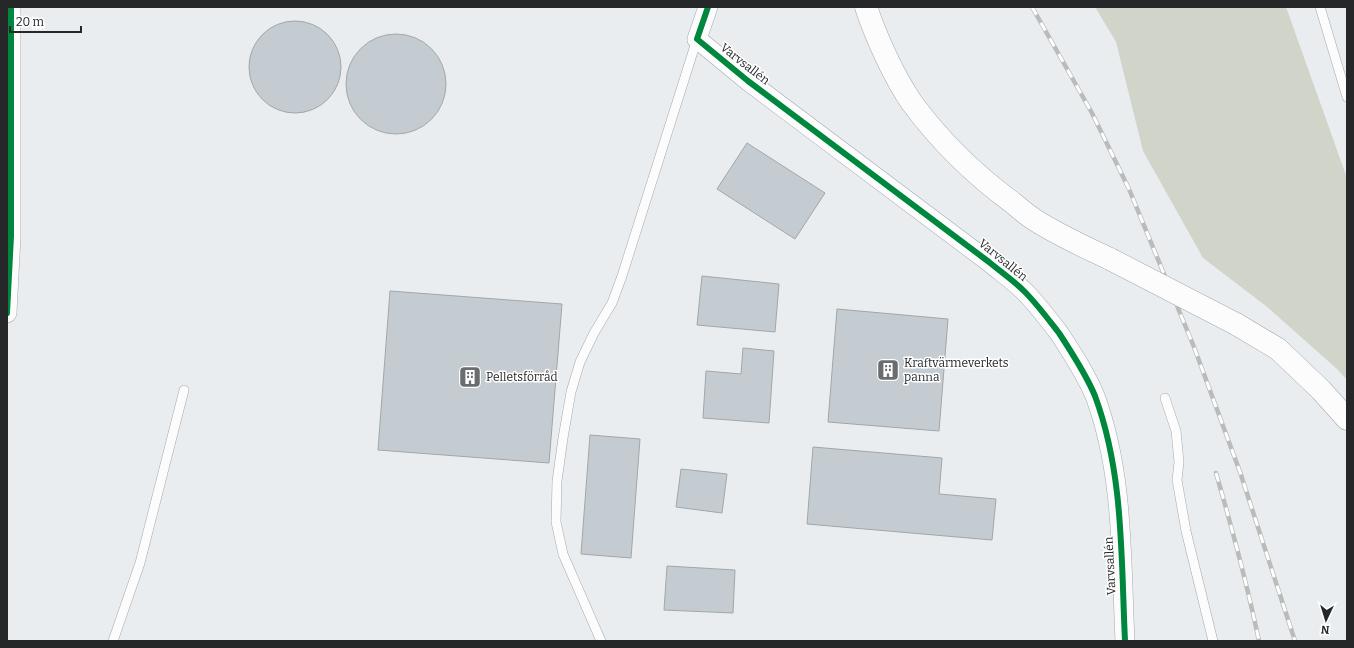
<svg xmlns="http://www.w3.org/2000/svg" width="1354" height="648" font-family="Bitter,serif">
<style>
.green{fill:#d1d5c9}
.building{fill:#c5ccd1;stroke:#a3a6a7}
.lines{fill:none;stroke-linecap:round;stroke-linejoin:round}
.lane-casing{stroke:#a6a9ab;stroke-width:10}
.street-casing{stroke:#a6a9ab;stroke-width:20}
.secondary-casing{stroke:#a6a9ab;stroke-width:23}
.lane{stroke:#fcfcfd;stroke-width:9}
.street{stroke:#fcfcfd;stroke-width:19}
.secondary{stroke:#fcfcfd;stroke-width:22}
.rail-casing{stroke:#babbbb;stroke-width:4.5}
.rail{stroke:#fff;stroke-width:3;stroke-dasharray:9;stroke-linecap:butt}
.secondary-bridge-casing{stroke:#a6a9ab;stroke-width:23;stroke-linecap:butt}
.secondary-bridge{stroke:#fcfcfd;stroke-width:22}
.cycleway-casing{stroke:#fff;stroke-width:8}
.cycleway{stroke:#00873e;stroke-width:6}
.labels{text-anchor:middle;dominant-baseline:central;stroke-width:3;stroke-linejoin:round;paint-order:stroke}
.street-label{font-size:12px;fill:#252729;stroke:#fff}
.poi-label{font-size:12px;fill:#252729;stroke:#fff;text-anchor:start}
</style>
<rect width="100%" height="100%" fill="#eaedef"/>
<path class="green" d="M1095,7H1286L1347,178V380L1337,369L1266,306L1203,258L1143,151L1116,42Z"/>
<path class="building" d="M249 67a46 46 0 1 1 92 0a46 46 0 1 1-92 0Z
M346 84a50 50 0 1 1 100 0a50 50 0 1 1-100 0Z
M747,143L825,193L795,239L717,189Z
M702,276L779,284L775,332L697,325Z
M390,291L562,304L549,463L378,450Z
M837,309L948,319L939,431L828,422Z
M743,348L774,351L769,423L703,418L706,371L741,374Z
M590,435L640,439L631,558L581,554Z
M813,447L942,458L939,494L996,499L992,540L807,524Z
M681,469L727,474L722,513L676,507Z
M667,566L735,570L733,613L664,610Z"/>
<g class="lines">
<g class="lane-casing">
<path id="lane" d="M1320,7L1347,97
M1165,398L1176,431L1179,462L1177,480L1186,531L1213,641
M113,641L140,563L184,390
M601,641L563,554L556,522L557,481L563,438L571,392L580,362L594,333L612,303L622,276L697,39"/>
</g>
<g class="street-casing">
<path id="street" d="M708,7L697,39L748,81L989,262C1001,272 1014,281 1024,291C1037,304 1048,319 1059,333C1072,353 1086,374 1095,396C1124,474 1121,559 1125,641
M7,313L11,236V7"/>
</g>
<g class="secondary-casing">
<path id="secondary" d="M866,7C876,37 894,77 912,103C940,141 975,175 1013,203C1020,209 1027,215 1035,220C1058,235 1085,247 1110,259
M1236,324L1278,349L1321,390L1347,419"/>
</g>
<use href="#lane" class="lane"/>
<use href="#street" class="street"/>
<use href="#secondary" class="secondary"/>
<g class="rail-casing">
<path id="rail" d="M1032,7L1092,113L1129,189L1194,347L1240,472L1295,641
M1216,473C1232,528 1247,584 1259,641"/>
</g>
<use href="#rail" class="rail"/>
<g class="secondary-bridge-casing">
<path id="secondary-bridge" d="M1110,259L1236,324"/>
</g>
<use href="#secondary-bridge" class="secondary-bridge"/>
<g class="cycleway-casing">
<path id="cycleway" d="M708,7L697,39L748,81L989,262C1001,272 1014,281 1024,291C1037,304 1048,319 1059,333C1072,353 1086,374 1095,396C1124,474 1121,559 1125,641
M7,313L11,236V7"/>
</g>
<use href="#cycleway" class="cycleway"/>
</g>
<defs>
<g id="building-square" transform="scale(1.15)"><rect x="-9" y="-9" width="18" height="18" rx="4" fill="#6a6c6e" stroke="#fff"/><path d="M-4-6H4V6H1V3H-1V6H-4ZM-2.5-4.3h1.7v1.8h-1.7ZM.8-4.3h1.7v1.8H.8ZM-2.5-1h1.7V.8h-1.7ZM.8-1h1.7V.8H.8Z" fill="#fff"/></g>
</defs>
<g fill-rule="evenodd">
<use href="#building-square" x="888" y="370"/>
<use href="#building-square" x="470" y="377"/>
</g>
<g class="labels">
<g class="street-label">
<text transform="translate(745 64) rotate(38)">Varvsallén</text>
<text transform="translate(1003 260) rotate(39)">Varvsallén</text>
<text transform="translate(1110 566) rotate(-93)">Varvsallén</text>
</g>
<g class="poi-label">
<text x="904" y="363">Kraftvärmeverkets<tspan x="904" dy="14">panna</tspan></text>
<text x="486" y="377">Pelletsförråd</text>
</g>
</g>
<rect width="1354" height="648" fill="none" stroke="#252729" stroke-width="16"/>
<g transform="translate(1326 620) rotate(184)" stroke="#ffffff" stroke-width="3" paint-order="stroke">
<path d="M0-3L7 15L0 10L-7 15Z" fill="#252729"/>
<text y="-6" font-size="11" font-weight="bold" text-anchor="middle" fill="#252729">N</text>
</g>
<path d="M10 26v6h71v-6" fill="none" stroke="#252729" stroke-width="2"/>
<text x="16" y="26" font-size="12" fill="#252729" stroke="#ffffff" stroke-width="3" paint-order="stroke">20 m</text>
</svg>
